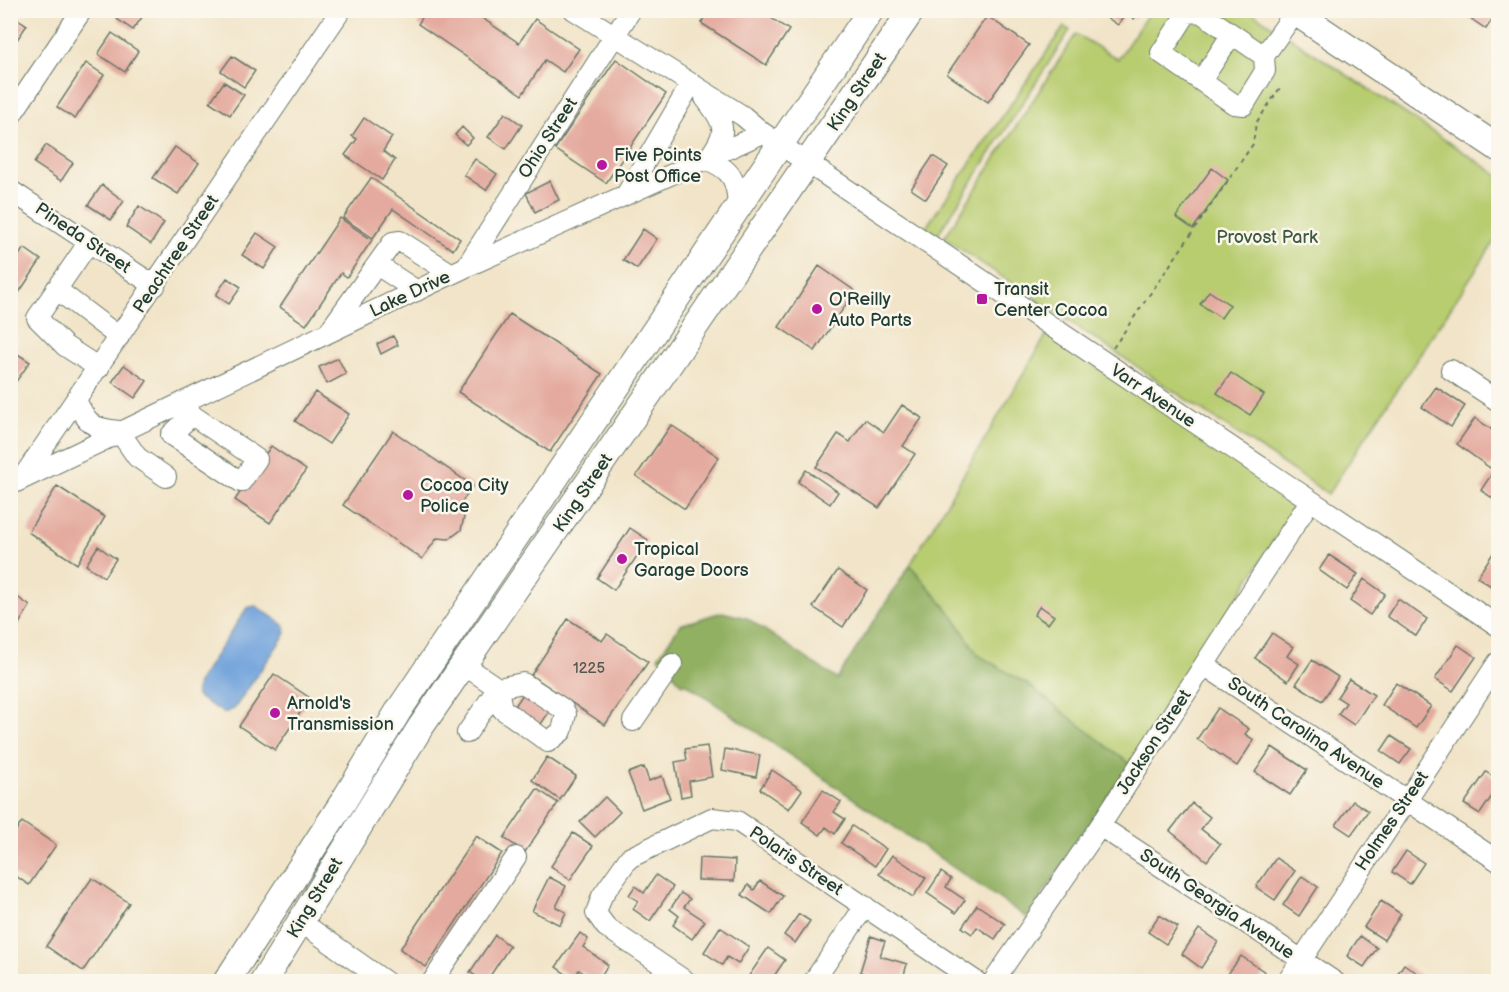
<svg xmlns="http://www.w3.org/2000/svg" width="1509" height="992" font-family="'Balsamiq Sans',sans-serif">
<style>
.green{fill:#b8cc70;stroke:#6c8452;stroke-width:1.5}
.forest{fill:#92b062;stroke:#58764b;stroke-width:1.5}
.water{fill:#6fa2db;stroke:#477088;stroke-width:1.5}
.building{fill:#e4aa9f}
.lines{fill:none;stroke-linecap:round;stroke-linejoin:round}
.minor-casing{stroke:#687768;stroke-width:22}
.major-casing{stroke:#687768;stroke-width:28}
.path{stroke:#687768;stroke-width:2;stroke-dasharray:4.5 4.5;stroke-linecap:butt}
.minor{stroke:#fff;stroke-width:20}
.major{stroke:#fff;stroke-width:26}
.poi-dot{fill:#b5179e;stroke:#fbf7ec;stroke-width:2}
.labels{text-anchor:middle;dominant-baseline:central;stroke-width:5;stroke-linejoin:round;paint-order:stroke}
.number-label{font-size:15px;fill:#50584f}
.street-label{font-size:18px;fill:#1f3d34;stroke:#fbf7ec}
.poi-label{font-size:18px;fill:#1f3d34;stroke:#fbf7ec;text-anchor:start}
.park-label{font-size:18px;fill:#3e5a40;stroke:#fbf7ec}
</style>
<rect width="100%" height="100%" fill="#fbf7ec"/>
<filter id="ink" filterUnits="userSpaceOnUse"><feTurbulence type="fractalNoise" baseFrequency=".0167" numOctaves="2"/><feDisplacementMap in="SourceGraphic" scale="12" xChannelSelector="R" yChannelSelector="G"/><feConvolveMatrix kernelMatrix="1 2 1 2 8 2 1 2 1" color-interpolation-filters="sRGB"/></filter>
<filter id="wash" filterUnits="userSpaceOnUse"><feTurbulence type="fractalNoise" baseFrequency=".008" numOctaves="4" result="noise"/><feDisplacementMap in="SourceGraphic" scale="24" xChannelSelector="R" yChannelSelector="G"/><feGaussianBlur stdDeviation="1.35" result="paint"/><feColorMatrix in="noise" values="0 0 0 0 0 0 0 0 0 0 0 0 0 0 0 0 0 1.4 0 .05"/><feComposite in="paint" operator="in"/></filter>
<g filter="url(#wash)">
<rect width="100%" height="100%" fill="#f1e4c8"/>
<path class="green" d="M1150,11H1250L1498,175V236L1328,494L944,238L1076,34L1118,59Z
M1064,27L1070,30L938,234V239L922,233Z
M1047,334L1299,502L1130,764L1027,684L978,655L953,616L910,565Z"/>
<path class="forest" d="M910,565L953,616L978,655L1027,684L1130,764L1027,918L685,683L683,685L658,657L680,625L722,612L747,618L837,679Z"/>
<path class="water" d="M256,606L284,625L286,633L234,709L224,713L196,696L198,682L247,608Z"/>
<g id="blocks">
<path class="building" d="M123,10H147L133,30L117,19Z
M427,10H470L519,43L535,19L579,49L563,72L545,60L522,95L418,24Z
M709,10H759L789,30L766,65L701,23Z
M1096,10H1140L1134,19L1126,13L1118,25Z
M1458,10H1498L1486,29Z
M10,14L27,25L10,50Z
M987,16L1029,45L988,102L947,74Z
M112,33L138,51L125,72L98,54Z
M232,56L255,71L244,87L221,71Z
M616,59L666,94L606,183L555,149Z
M86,63L104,75L75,119L57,107Z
M224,82L244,95L230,115L210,102Z
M505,113L522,125L506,149L488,137Z
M364,118L392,137L383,151L395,160L382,180L345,155L357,139L352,136Z
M462,127L473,138L466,145L455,135Z
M46,145L73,163L61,181L34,163Z
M175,147L199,163L178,194L153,178Z
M933,156L948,166L926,199L911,189Z
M475,159L497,174L486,190L464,175Z
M1212,168L1228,180L1193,229L1176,217Z
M371,178L460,239L453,250L393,209L373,238L343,218Z
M550,181L559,200L535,212L526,193Z
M102,185L124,201L111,220L88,205Z
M139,206L164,223L151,244L126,227Z
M340,218L372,240L347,277L341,273L306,325L280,307Z
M643,229L657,239L637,269L623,260Z
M257,233L278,247L264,269L242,255Z
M24,248L41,260L10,306V268Z
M819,266L855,291L815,351L779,327Z
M227,278L241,287L229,304L216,295Z
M1209,291L1230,305L1221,318L1200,304Z
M510,314L602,374L550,452L458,392Z
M393,336L398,345L381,354L377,344Z
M10,349L30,362L10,390Z
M338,358L346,374L327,384L319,367Z
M124,365L147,381L135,398L112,382Z
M1231,373L1264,395L1250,415L1217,393Z
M1436,387L1465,406L1451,427L1422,407Z
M315,392L349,414L329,444L295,421Z
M902,405L922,418L903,446L915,454L879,508L816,467L838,434L850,442L865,419L884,432Z
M1475,418L1498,434V456L1490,468L1457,444Z
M671,425L719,457L685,509L636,476Z
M393,431L473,486L459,506L464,517L461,530L449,539L437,538L422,559L343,505Z
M271,446L306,470L270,523L235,500Z
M806,470L838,492L830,504L798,482Z
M1491,475L1498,480V502L1481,490Z
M57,486L105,517L77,564L28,532Z
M630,528L648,540L614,590L597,578Z
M98,546L116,559L104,577L86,565Z
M1498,546V575L1491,586L1477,577Z
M1329,555L1358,574L1347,590L1319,570Z
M838,570L867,590L843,627L813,607Z
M1364,579L1385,594L1370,615L1350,601Z
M10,592L30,606L10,638Z
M1398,599L1427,619L1416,636L1387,616Z
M1040,606L1054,616L1048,624L1034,615Z
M568,619L602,641L607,634L648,662L605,725L531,675Z
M1272,633L1293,647L1287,656L1299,664L1288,681L1255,658Z
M1458,645L1476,657L1453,691L1435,679Z
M1312,660L1338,677L1322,701L1296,684Z
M274,674L310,698L275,750L239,726Z
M1349,679L1374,695L1354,725L1338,714L1346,703L1337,697Z
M1396,683L1431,706L1416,728L1382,705Z
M525,691L551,709L537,730L511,712Z
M1218,708L1249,729L1245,734L1254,740L1237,766L1197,739Z
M1391,736L1411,749L1400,764L1381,751Z
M707,746L712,777L689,781L691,795L681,797L675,762L687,760L685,749Z
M1272,747L1307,770L1290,795L1255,772Z
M725,749L760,755L756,777L722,770Z
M547,757L576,776L560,800L532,780Z
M644,767L649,781L662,776L670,798L642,809L628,773Z
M772,770L802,790L789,809L760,789Z
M1486,772L1498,780V787L1480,814L1464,804Z
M537,789L558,803L525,852L504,838Z
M823,790L841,802L834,812L845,819L835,834L826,827L820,835L802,822Z
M605,797L620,812L595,837L580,822Z
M1353,801L1368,811L1351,835L1336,825Z
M1192,803L1210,817L1201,829L1220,844L1207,861L1170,831Z
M22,822L56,845L29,885L10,872V839Z
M852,826L886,849L875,866L841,843Z
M573,833L593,846L570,880L551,866Z
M476,836L502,853L426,967L400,949Z
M1406,851L1424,863L1410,884L1392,872Z
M892,855L926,878L913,897L879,874Z
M699,858L735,860L734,881L698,880Z
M1276,858L1295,871L1275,900L1256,887Z
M941,872L951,879L946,887L965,900L956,913L927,893Z
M656,875L673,887L650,921L633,909L638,901L629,895L635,886L644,893Z
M1302,876L1318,887L1299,916L1283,905Z
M549,877L566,886L556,907L566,912L560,925L532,911Z
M92,878L129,903L83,971L46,946Z
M760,881L783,896L771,914L742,895L748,885L754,890Z
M681,893L690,899L684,907L705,921L692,939L673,925L679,916L670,909Z
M1381,901L1401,914L1384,940L1364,927Z
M977,905L1005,924L995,939L977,927L972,934L962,927Z
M799,914L810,921L795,943L784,935Z
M1159,915L1178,927L1166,944L1148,932Z
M720,927L749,947L738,964L727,957L722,965L704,952Z
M1199,929L1218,942L1201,968L1182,954Z
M580,933L588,939L583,947L608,965L597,982L579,970L573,979L556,967Z
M495,935L510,946L486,982H484L470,972Z
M871,936L885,941L880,956L907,964L902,982H890L860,972Z
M1360,936L1377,948L1364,967L1347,956Z
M768,948L785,960L770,982H754L748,977Z
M1241,956L1265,972L1259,982H1239L1228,974Z
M1404,964L1430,982L1393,980Z"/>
</g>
</g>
<g filter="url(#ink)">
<use href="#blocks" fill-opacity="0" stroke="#687768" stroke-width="1.5"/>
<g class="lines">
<g class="minor-casing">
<path id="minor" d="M574,10L743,116L763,133
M1264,56L1200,12L1187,13L1161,53L1234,104L1244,105L1265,71L1264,56L1295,12
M1201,81L1232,34
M705,98C726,125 729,131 707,160
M10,117L82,10
M707,160C732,169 737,181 738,207
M10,190L155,286
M627,193L691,84
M89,242L37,318L65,346L99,368
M377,265L417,291
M466,267L631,10
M56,289L119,337
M330,330L393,242L400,241L452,274
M1451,370L1498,401
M76,400C88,425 92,428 119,431L137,457L166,477
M192,415L257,459L241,482L171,435Z
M25,474L341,10
M10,485L466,267L763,133L1498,626
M464,665L498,688L502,709L548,742L562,731L566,714L563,709L523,683L498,688L467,733
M1204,665L1498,861
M633,721L672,664
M1100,826L1335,982
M301,922L386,982
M432,982L516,857
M687,982L606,927L596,913L602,896L629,858L712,818L737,821L977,982
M813,982L865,906
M993,982L1100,826L1310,501
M1287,982L1498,662"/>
</g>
<g class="major-casing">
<path id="major" d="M1292,10L1498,148
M226,982L343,802L399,710L871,10
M263,982L420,728L912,10"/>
</g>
<path class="path" d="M1113,348L1253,144L1256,123L1282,85"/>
<use href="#minor" class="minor"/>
<use href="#major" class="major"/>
</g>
</g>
<g class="poi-dot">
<circle cx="602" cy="165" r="6"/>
<rect x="976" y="293" width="12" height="12" rx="3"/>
<circle cx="817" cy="309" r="6"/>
<circle cx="408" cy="495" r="6"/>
<circle cx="622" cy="559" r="6"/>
<circle cx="275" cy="713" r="6"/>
</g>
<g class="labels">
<g class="number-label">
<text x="589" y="668">1225</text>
</g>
<g class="street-label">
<text transform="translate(857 92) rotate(-56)">King Street</text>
<text transform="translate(548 138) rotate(-57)">Ohio Street</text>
<text transform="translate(83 238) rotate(34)">Pineda Street</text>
<text transform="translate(176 254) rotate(-56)">Peachtree Street</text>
<text transform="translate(410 294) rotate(-25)">Lake Drive</text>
<text transform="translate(1153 396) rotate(34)">Varr Avenue</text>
<text transform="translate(583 493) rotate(-56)">King Street</text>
<text transform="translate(1306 733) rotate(34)">South Carolina Avenue</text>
<text transform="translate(1154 742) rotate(-57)">Jackson Street</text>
<text transform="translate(1392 821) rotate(-56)">Holmes Street</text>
<text transform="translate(796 861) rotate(34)">Polaris Street</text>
<text transform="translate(315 898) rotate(-59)">King Street</text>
<text transform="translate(1217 904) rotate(34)">South Georgia Avenue</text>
</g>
<g class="poi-label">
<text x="614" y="155">Five Points<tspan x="614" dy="21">Post Office</tspan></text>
<text x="994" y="289">Transit<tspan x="994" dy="21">Center Cocoa</tspan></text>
<text x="829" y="299">O'Reilly<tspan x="829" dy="21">Auto Parts</tspan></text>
<text x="420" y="485">Cocoa City<tspan x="420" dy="21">Police</tspan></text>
<text x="634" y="549">Tropical<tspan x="634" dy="21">Garage Doors</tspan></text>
<text x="287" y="703">Arnold's<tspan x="287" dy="21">Transmission</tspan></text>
</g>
<g class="park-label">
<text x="1267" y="237">Provost Park</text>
</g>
</g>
<rect width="1509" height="992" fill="none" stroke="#fbf7ec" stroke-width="36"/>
</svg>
